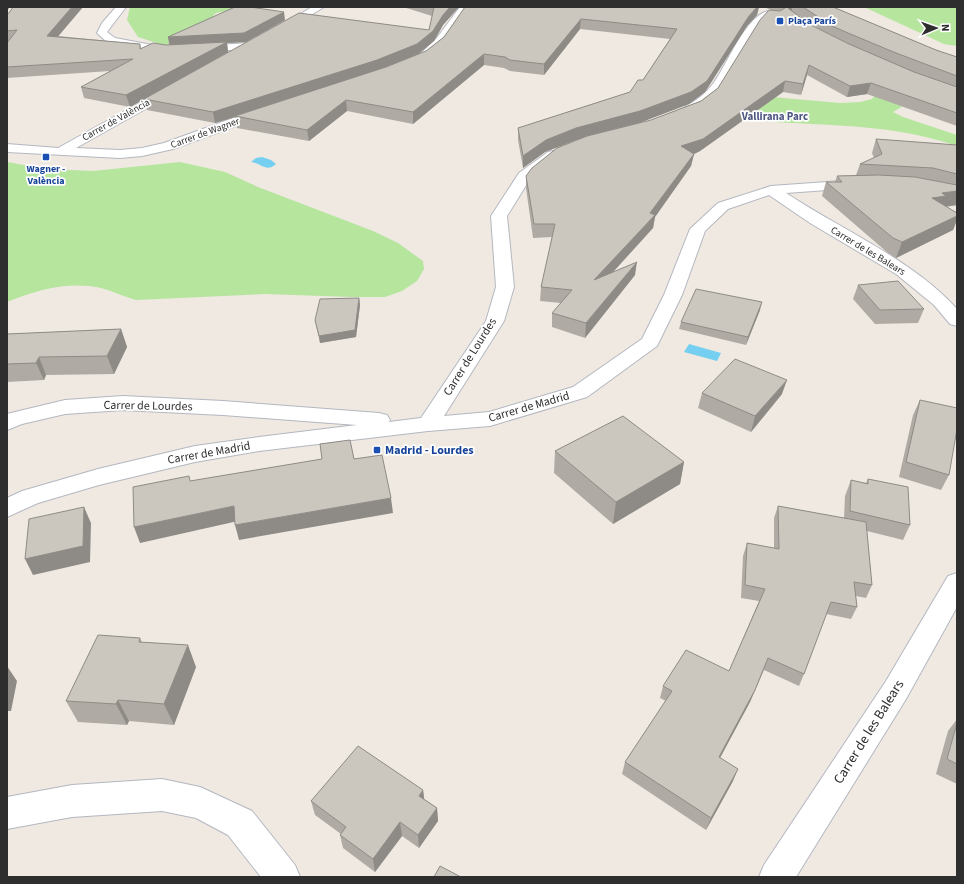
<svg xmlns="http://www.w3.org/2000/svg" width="964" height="884" font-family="'Source Sans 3',sans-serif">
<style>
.green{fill:#b6e59e}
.water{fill:#75cff0}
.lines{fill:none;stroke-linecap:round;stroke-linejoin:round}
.minor-casing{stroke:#b4b7c1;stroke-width:2}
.minor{fill:#fff;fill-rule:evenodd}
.wall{fill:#afaba4;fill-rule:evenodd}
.shaded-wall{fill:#8e8b86}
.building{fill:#cbc7bf;stroke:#8e8b86}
.transit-dot{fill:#1a4fb4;stroke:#fff;stroke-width:1.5}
.labels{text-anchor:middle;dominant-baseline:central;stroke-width:3.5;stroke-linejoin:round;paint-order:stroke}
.far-transit-label{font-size:10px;font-weight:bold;fill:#164399;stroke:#fff;text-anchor:start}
.far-street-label{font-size:10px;fill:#2e2e2e;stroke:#fff}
.far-neighbourhood-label{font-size:11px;font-weight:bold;fill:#4d5680;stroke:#fff}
.street-label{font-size:12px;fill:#2e2e2e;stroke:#fff}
.transit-label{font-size:12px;font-weight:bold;fill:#164399;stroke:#fff;text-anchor:start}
.near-street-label{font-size:14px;fill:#2e2e2e;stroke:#fff}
</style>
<rect width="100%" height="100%" fill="#efe9e1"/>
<path class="green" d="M130,7H249L216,13L213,16L218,19L174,44L163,45L138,37L127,20Z
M864,7H957V46L944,44Z
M875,95L908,103L893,112L903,117L957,135V146C885,121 816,127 741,119L772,97L840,103L860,102L872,99Z
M7,162L47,169L93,171L180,162L225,172L258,187L373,231L398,243L423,261L424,269L417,281L402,291L385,297H352L265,294L136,300C124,297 113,291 101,288C68,281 37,290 7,302Z"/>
<path class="water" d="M262,157L271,160L276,164C266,173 261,163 251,162L256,158Z
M689,344L721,353L717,361L684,352Z"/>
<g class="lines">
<g class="minor-casing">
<path id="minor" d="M116,7H126L107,32L115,38L168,48L249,43L254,46L249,49L168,54L108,43L97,33L102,23Z
M312,7H324L285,31L281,32L276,29Z
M460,7H470L443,44L425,61H417L415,59L417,57L436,39Z
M768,11L773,14C768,20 760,24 755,31C742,50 715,119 686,112L684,109L686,106C696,101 705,94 712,85C727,66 744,17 768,11Z
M170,86L174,87L176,90L174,93L76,148L120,150L142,148L164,143L261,108H269L271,111L269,114L173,149L142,156L120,158L7,152V144L58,148Z
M553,151L558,152L560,155L558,158L530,179L507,216L514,287L504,321L444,416L489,412L573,387L642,339L664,295L690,229L718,203L771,186L855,180L860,181L862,184L860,187L855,188L786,193C842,230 913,260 957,309V326L950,324L934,305L896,274L810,223L769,195L728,209L705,231L682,295L657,346L587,397L490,426L428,431L259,451L195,462L99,485L38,503L7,517V498L22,491L98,469L195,446L259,437L357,425L223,415L123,410L65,414L22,424L7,430V414L15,412L65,400L123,396L223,401L379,413L387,415L390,420L389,422L421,418L486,321L496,287L491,216L519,173L548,152Z
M957,573V607L906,699L796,877H759L764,865L886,681L948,576Z
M162,779L200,787L252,811L295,865L300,877H261L228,835L196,818L162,811L72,817L7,829V797L72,785Z"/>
</g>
<use href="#minor" class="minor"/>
</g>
<path class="wall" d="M13,7H83L58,36L140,44L141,48L169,45L168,37L285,20L246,42L227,43L228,52L429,30L432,16L403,7H459L443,25L434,41L418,54L426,51L444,37L465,7H759L757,15L747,26L705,92L689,104L639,123L576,140L545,152L523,168L518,140V128L630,92L643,80L670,39L580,29L544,75L510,71L504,68L484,65L413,124L347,111L309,141L237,128L235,117L215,123L147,110L144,99L130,107L84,98L81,87L110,71L7,78V43L8,41H7V14L9,13Z
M764,7H833L936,50L957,57V126L867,94L847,97L807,75L801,95L783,92L700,151L694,154L691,166L655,217L653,228L613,272L635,275L585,338L552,327V313L561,303L540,301L541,287L552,237L533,238L526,188V176L651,120L701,101L718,88L771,10ZM795,13L821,30L811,25Z
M876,139L957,145V205L946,207L957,213V220L953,230L896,258L888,253L822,196L826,182H835L837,176L856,175L860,164L874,158L872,153Z
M858,285L924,309L918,323L875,324L853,299Z
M359,298L360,305L356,337L320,343L315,320Z
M760,310L746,345L679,329L681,322Z
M121,329L127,347L114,374L46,375L44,380L7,382V334Z
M702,393L782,394L751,432L698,408Z
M920,400L949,475L941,490L899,477L913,415Z
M555,451L684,462L680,484L613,524L554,473Z
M868,479L910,525L903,540L867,531L872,585L866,598L856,596L857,607L851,619L826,614L804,674L799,686L764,670L750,702L720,758L733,781L706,830L622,774L625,762L666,701L660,698L663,686L729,671L759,601L741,598L743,556L747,543L774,548V518L778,506L844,518L845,496L851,480L866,483Z
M140,638L142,642L196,667L174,725L129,721L127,725L78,722L66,701Z
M957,719V784L936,774L948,731Z
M423,790L424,799L437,808L438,821L419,848L402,836L375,872L343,848L340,835L341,834L315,815L311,801Z"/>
<path class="shaded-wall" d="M7,7H10L7,11Z
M72,7H83L50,46L47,36Z
M450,7H459L443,25L434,41L417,55L378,71L235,116V117L215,123L213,112L417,44Z
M757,7H759L757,15L747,26L705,92L689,104L639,123L576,140L545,152L523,168V156L546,140L576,128L749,16Z
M786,7H792V11Z
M284,12L285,20L246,42L227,43L228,52L130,107L126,95L170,46L168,37Z
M581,19L580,29L544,75V64Z
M484,54V65L413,124V112Z
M809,65L807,75L801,95L803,84Z
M785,81L783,92L700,151L694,154L691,166L655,217L653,228L593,294L594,280L650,213L681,146Z
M871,83L867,94L847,97L850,86Z
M346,100L347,111L309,141L307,130Z
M957,191V205L941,207L932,198L942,193Z
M957,216V220L953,230L896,258L902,242Z
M637,262L635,275L585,338L586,323Z
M359,298L360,305L356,337L320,343L319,336Z
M762,302L760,310L746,345L748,337Z
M121,329L127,347L114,374L107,356Z
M39,357L46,375L44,380L36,363Z
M787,380L782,394L751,432L755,416Z
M684,462L680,484L613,524L616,502Z
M391,498L393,513L239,540L235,525Z
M234,506L238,521L140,543L134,527Z
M84,507L91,523L90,562L33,575L25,559Z
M188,645L196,667L174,725L164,704Z
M768,658L750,702L714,769L719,757Z
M7,666L17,681L11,711H7Z
M118,700L129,721L127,725L116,704Z
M738,769L733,781L706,830L711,818Z
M423,790L425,804L419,796Z
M437,808L438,821L419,848L418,835Z
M400,822L402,836L375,872L373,859Z"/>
<path class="building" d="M13,7H72L47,36L140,44V49L153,43L166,45L227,42L126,95L81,87L133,59L7,67V43L17,30L7,31V14L9,13Z
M235,7H250L284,12L244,33L168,37Z
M434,7H450L443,15L433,31L417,44L377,60L213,112L144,99L299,13L429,30Z
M465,7H757L749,16L707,81L691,92L640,111L576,128L546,140L523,156L518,128L630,92L638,80H643L677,29L581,19L544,64L510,60L505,57L484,54L413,112L346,100L307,130L235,116L386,67L426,51L444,37Z
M785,7H788L789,9L811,25L849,44L914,72L957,87V113L871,83L850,86L809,65L803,84L785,81L703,139L681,146L694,154L650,213L655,215L594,280L637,262L586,323L552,313L572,290L541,287L555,224H534L526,176L532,168L557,148L587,136L651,120L701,101L718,88L760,20L769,10L780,11L785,8Z
M803,7H833L936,50L957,57V76L896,53L848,33L832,26Z
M876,139L957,145V174L933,168L860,164L882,154Z
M879,175L915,177L957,185V191L942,193L946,196L932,198L957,213V216L902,242L893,238L826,182H842L837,176Z
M898,281L924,309L880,310L858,285Z
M696,289L762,302L748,337L681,322Z
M359,298L355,330L319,336L315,320L320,299Z
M121,329L107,356L39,357L36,363L7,364V334Z
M735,359L787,380L755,416L702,393Z
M920,400L957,408V429L949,475L906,462Z
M623,416L684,462L616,502L555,451Z
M350,440L354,459L382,455L391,498L235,525L234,506L134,527L133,487L189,476L190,481L322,459L320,444Z
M868,479L908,487L910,525L850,511L851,480L868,484Z
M778,506L866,522L872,585L854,582L857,607L831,602L804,674L768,658L755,690L719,757L738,769L711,818L625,762L672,691L663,686L686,650L729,671L765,589L745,585L747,543L779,549Z
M84,507L83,546L25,559L29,519Z
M98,635L140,638L139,642L188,645L164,704L118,700L116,704L66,701Z
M957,723V764L947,759Z
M358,746L423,790L419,796L437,808L418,835L400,822L373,859L340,835L346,827L311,801Z
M440,866L461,877H434Z"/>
<g class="transit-dot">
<rect x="776" y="17" width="8" height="8" rx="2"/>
<rect x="42" y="153" width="8" height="8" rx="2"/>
<rect x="373" y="446" width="8" height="8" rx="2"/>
</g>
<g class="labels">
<g class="far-transit-label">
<text x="788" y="21">Plaça París</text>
<text x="46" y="169" text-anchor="middle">Wagner -<tspan x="46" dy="12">València</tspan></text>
</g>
<g class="far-street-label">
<text transform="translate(116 120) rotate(-29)">Carrer de València</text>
<text transform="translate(205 133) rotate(-20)">Carrer de Wagner</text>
<text transform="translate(868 251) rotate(31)">Carrer de les Balears</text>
</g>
<g class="far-neighbourhood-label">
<text x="775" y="116">Vallirana Parc</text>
</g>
<g class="street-label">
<text transform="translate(470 357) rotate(-58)">Carrer de Lourdes</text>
<text transform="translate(148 406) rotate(1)">Carrer de Lourdes</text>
<text transform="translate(529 407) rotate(-16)">Carrer de Madrid</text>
<text transform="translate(209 453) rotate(-10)">Carrer de Madrid</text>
</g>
<g class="transit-label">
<text x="385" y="450">Madrid - Lourdes</text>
</g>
<g class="near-street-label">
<text transform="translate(869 732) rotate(-58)">Carrer de les Balears</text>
</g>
</g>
<rect width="964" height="884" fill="none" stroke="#2e2e2e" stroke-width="16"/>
<g transform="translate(936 28) rotate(88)" stroke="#ffffff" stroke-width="3" paint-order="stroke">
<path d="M0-3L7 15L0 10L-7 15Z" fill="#2e2e2e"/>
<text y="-6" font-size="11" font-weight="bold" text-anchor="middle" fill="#2e2e2e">N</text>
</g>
</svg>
